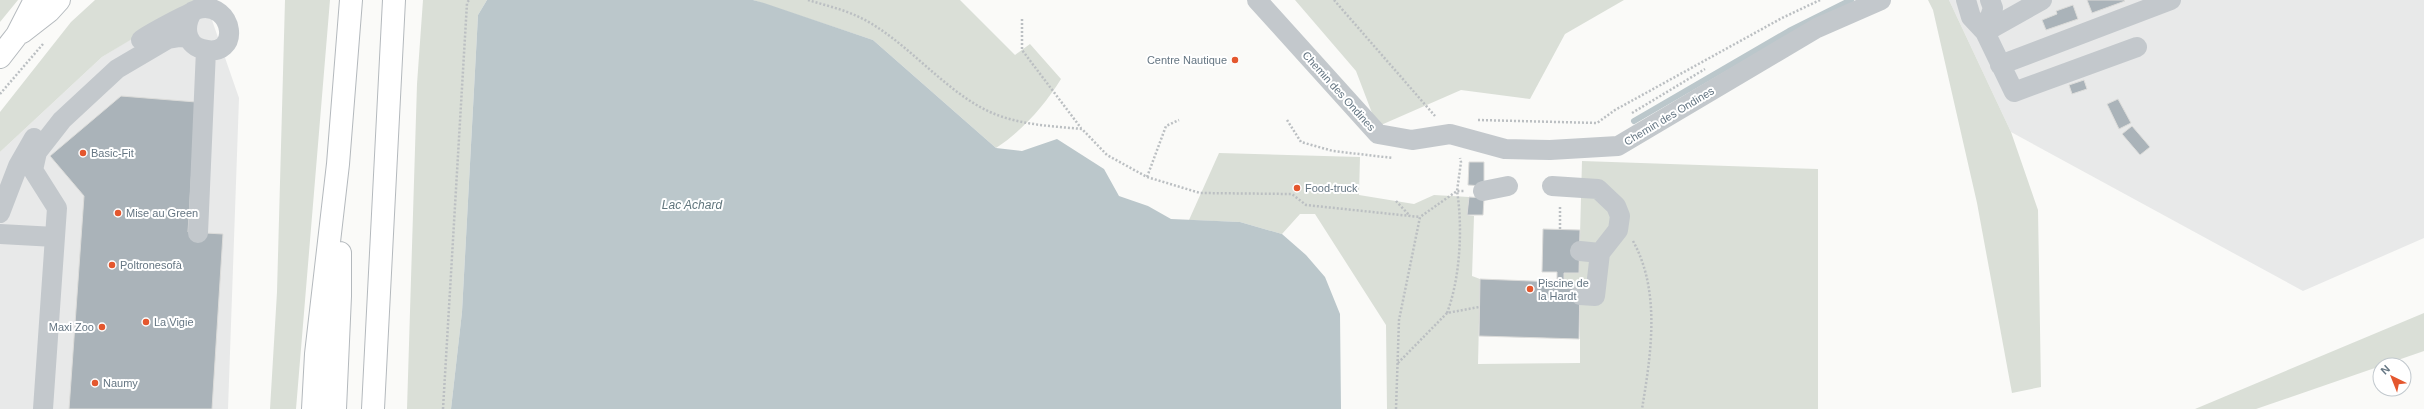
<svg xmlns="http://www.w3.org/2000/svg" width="2424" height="409" font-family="Arial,sans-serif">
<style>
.built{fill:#e8e9e9}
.green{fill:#dadfd7}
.water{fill:#bbc7cb}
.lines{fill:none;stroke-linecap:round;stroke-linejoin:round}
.stream{stroke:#bbc7cb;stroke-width:6}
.building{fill:#aab3b9;stroke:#dcdcda}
.major-casing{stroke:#b5babe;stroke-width:24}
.highway-casing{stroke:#b4b9bd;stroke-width:24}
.path{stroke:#bbbfc2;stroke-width:2.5;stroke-dasharray:2 2;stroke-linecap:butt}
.minor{stroke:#c3c8cc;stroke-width:20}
.major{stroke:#fff;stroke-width:22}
.highway{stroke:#fff;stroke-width:22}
.poi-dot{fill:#e4572e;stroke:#fff;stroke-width:1.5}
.labels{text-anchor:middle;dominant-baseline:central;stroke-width:4;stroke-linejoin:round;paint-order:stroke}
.poi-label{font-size:11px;fill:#657683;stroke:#fff;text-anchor:start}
.street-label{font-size:11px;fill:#657683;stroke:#fff}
.water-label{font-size:12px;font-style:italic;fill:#60757c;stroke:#fff}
</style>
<rect width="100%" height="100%" fill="#fafaf8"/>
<path class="built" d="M205,0L239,98L228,409H0V152L102,57L139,34Z
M1949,0H2424V238L2303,291L2011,132Z"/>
<path class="green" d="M0,0H18L0,22Z
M95,0H197L102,57L0,152V112L71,22Z
M285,0H330L296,409H270L277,292Z
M423,0H487L478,15L462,312L451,409H407L417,84Z
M753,0H960L1015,55L1030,44L1061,79C1044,106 1023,130 996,148L873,40Z
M1295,0H1624L1565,34L1530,99L1461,90L1381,125L1372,113L1356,71Z
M1928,0H1949L2011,132L2038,210L2041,387L2012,393L1977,203L1933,10Z
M1219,153L1360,157L1359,195L1414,204L1434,195L1469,197L1467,215L1474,216L1472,276L1480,279L1478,364L1580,363V282H1564V273L1579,272L1582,161L1818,169V409H1387L1386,325L1315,214H1300L1282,234L1240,222L1189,220Z
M2424,313V351L2256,409H2195Z"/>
<path class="water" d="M487,0H753L764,3L873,40L996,148L1022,151L1057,139L1104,169L1119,196L1148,206L1171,219L1240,222L1282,234L1306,255L1325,277L1340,314L1341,409H451L462,312L478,15Z"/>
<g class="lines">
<path class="stream" d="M1634,121L1789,31L1851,0"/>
</g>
<path class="building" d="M2087,0H2124L2125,1L2092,13Z
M2073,5L2078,19L2046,30L2042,20L2057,14L2056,11Z
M2084,80L2087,89L2072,94L2069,85Z
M121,96L196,102L188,232L223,234L212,409H69L84,196L50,156Z
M2118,99L2131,123L2119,129L2107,104Z
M2132,126L2150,147L2140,155L2122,134Z
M1469,162H1484V186L1468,185Z
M1469,197L1484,198L1483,215H1467Z
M1543,229L1580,230L1579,273H1564V282H1580L1579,339L1479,336L1480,279L1557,282V272H1542Z"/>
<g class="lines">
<g class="major-casing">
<path id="major" d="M22,32L49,11L59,0
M0,57L17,35L35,0"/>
</g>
<g class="highway-casing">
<path id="highway" d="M313,409L316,354L338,164L351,0
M335,409L340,296V253
M373,409L394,0"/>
</g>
<path class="path" d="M808,0C824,5 842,9 857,16C905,38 942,90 990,112C1019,125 1051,126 1082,129L1107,155L1147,177L1200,193L1292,194L1306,205L1420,217
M1334,0L1435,116
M1022,19V50L1081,128
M0,94L43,44
M1632,113L1705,69
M1287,120L1301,142L1333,151L1393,158
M1478,120L1597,123L1615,110L1782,18L1820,0
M1147,177L1166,126L1179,120
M1396,201L1410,216
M1560,229V206
M1633,241C1661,292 1651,354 1642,409
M1447,313C1460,279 1463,228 1457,191H1465
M1398,363L1447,313L1479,307
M443,409L467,3L469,0
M1396,409L1399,320L1420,217L1457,191L1461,162L1460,158"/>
<path class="minor" d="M1257,0L1378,134L1412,140L1450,134L1505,149L1550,150L1618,146L1817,28L1881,0
M1966,0L1971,17L1985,32L1993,8L1990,0
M2042,0L1985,32L2014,92L2137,47
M141,40C159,28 179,19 198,9C234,0 243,60 202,49C184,44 184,24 193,11
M2000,65L2171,0
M1552,186L1598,189L1616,206L1620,216L1618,230L1600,253L1580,251
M1483,191L1508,186
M0,213L18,166L34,138
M198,233L206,50
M0,234L55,237
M1580,295L1595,296L1600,253
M43,409L57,208L33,170L37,152L62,120L117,69L168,39L180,37L189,38"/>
<use href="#major" class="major"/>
<use href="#highway" class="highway"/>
</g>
<g class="poi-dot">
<circle cx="1235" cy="60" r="4"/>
<circle cx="83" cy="153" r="4"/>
<circle cx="1297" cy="188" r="4"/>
<circle cx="118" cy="213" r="4"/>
<circle cx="112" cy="265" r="4"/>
<circle cx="1530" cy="289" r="4"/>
<circle cx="146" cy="322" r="4"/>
<circle cx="102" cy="327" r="4"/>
<circle cx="95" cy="383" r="4"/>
</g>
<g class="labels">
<g class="poi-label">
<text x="1227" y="60" text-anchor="end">Centre Nautique</text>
<text x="91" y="153">Basic-Fit</text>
<text x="1305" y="188">Food-truck</text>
<text x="126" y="213">Mise au Green</text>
<text x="120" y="265">Poltronesofà</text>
<text x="1538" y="283">Piscine de<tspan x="1538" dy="13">la Hardt</tspan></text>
<text x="154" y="322">La Vigie</text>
<text x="94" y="327" text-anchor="end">Maxi Zoo</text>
<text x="103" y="383">Naumy</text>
</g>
<g class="street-label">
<text transform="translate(1339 91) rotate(48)">Chemin des Ondines</text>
<text transform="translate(1669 116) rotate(-31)">Chemin des Ondines</text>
</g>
<g class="water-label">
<text x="692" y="205">Lac Achard</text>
</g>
</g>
<g transform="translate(2392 377) rotate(317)"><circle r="19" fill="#ffffff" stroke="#c1c8cd"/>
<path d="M0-3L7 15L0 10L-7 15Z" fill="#e4572e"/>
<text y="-6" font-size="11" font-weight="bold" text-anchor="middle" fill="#657683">N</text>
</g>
</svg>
